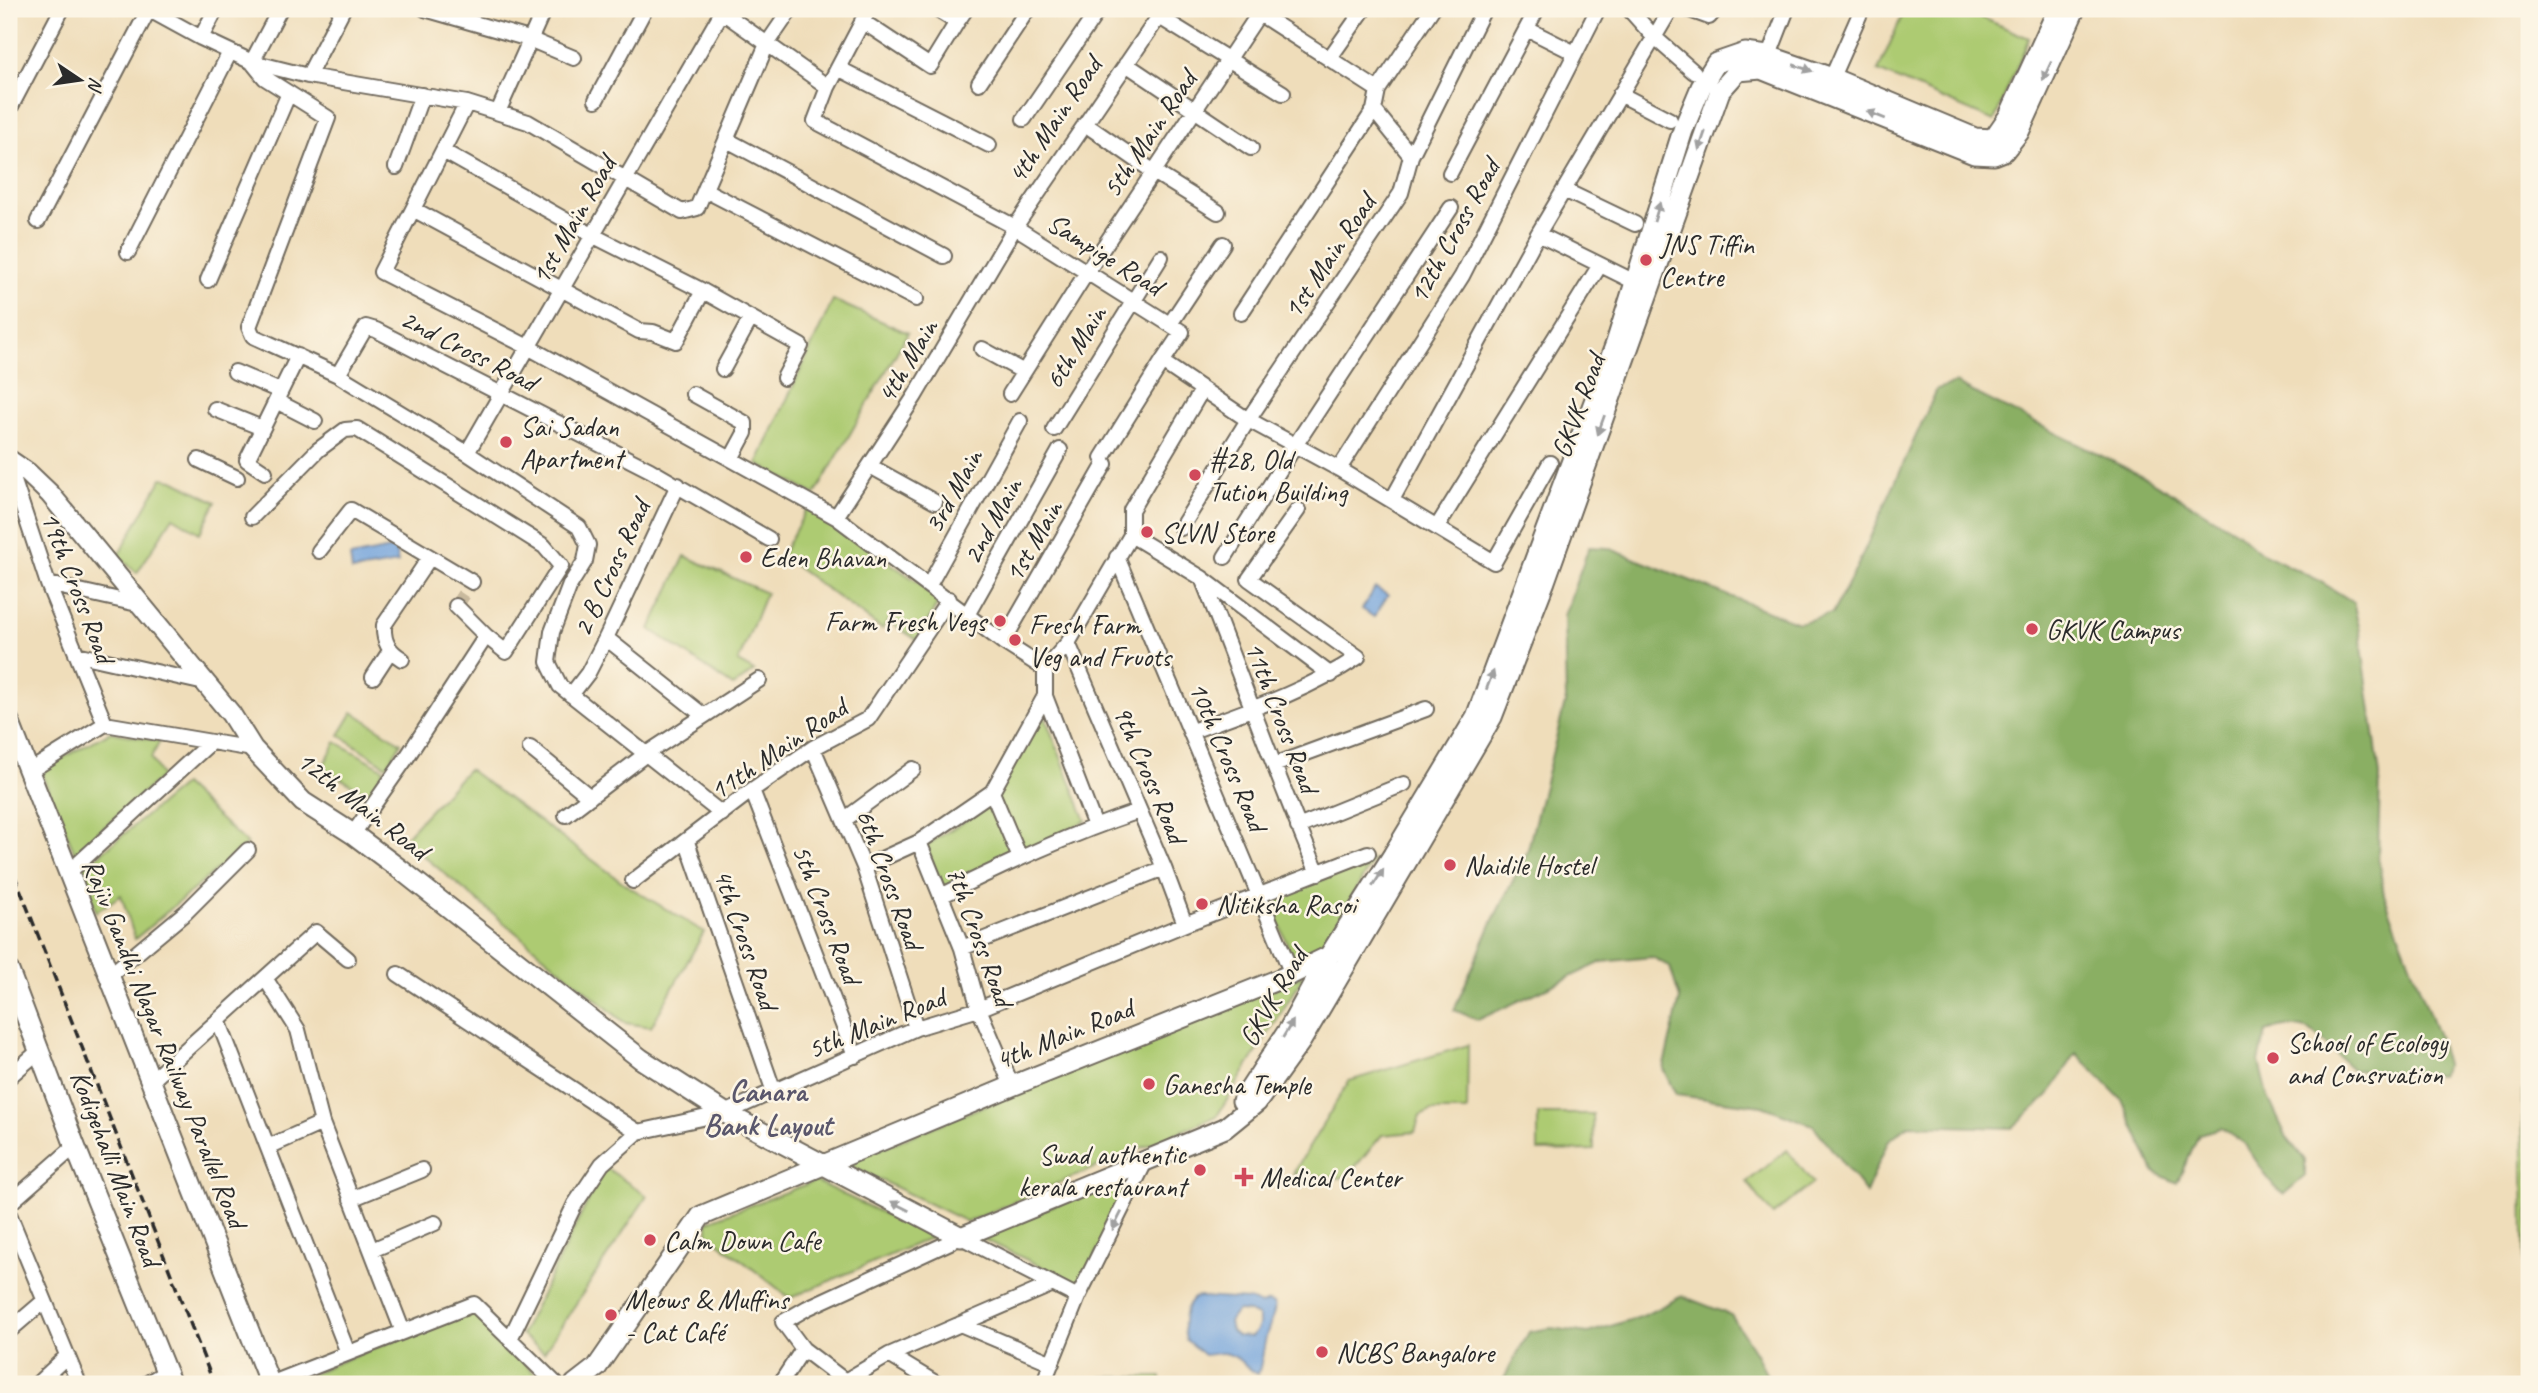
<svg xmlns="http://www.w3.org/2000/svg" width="2538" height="1393" font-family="Caveat,sans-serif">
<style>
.green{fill:#adcb72;stroke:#6c7b4e;stroke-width:2}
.forest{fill:#8aaf64;stroke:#5a6d48;stroke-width:2}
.water{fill:#72a3dc;stroke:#4e6784;stroke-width:2;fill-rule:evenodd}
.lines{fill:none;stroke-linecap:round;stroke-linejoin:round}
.street-tunnel{stroke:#c8b99d;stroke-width:14;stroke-dasharray:14 7;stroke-linecap:butt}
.street-casing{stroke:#70695d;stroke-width:18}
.secondary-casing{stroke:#70695d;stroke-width:23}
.street{stroke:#fff;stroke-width:14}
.secondary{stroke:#fff;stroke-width:19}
.rail{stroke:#2b2b2b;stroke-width:3.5;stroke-dasharray:10 5;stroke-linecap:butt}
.oneway{fill:#a0a0a0}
.poi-dot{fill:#d1495b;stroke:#fcf5e5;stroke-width:2.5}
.labels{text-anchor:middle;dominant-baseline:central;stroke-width:5;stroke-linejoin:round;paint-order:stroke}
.street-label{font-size:28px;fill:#2b2b2b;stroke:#fcf5e5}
.poi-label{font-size:28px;fill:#2b2b2b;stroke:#fcf5e5;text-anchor:start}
.neighbourhood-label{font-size:30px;font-weight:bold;fill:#5a576c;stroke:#fcf5e5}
</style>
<rect width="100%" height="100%" fill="#fcf5e5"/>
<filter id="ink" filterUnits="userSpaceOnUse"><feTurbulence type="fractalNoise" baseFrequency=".0143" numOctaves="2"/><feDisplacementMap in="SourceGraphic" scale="14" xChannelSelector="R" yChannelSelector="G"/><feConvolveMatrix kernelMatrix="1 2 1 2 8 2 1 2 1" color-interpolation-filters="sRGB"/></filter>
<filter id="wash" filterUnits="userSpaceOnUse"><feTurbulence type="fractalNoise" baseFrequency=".00686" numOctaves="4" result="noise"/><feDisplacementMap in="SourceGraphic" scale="28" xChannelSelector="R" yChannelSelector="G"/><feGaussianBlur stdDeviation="1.57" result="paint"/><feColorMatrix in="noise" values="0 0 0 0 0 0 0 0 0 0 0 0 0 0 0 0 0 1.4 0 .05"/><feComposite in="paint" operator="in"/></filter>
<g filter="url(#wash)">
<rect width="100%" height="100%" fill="#efddba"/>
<path class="green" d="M1905,9H1961L2029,38L1994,121L1878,71Z
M833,300L908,333L815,495L757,464Z
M162,478L173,480L216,502L200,533L173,517L137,573L118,556Z
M808,507L941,598L917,640L888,621L882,629L781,556Z
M685,556L766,593L738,662L754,671L733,686L650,629Z
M353,712L401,743L387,766L339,735Z
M1043,712L1086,821L944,889L925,846L992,804Z
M110,732L160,741L151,758L162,776L75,853L40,770Z
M336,742L384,769L370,795L322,768Z
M468,769L628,886L704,932L651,1027L625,1023L403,839Z
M183,785L247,844L135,939L121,895L96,912L83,868Z
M1373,860L1324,945L1293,959L1270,900Z
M1305,974L1217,1116L967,1222L845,1163Z
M1468,1045L1467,1111H1431L1420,1116L1415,1132L1382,1135L1350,1173L1341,1178L1293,1174L1349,1081Z
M2529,1084V1384H2526L2522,1091Z
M1538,1114H1593L1594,1150L1538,1151Z
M1787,1150L1813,1183L1773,1215L1747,1182Z
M605,1167L647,1196L544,1352L521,1335Z
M1128,1174L1136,1177L1080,1285L979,1237Z
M815,1181L932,1237L790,1298L708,1234V1221Z
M471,1310L545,1384H293L327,1367Z
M1102,1377H1161V1384H1102Z"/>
<path class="forest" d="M1955,383L2148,479L2237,532L2258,551L2316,579L2353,602L2359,626L2380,775L2378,857L2384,895L2438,1036L2446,1065L2440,1075L2353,1070C2322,1044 2314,1014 2266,1032L2259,1062L2267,1095L2287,1138L2305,1160V1176L2284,1194L2274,1187L2244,1143L2221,1128L2199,1134L2177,1183L2154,1172L2122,1100L2076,1053L2049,1095L2012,1128L1908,1125L1888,1141L1866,1193L1813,1125L1762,1106L1676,1095L1663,1069L1680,999L1670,967L1652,957L1602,962L1478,1020L1454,1010L1492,922L1527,853L1566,699L1564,615L1589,547L1608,548L1798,623L1832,614L1856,569L1937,389Z
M1682,1296L1731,1315L1755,1352L1772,1384H1501L1529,1332L1551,1328L1588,1333L1643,1316Z"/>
<path class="water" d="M395,548L398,563L352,571L350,557Z
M1375,588L1388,595L1374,617L1362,609Z
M1201,1297L1249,1300L1261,1305L1269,1302L1274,1304C1276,1314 1270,1323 1267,1333C1263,1347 1263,1360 1258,1374C1246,1369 1237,1353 1222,1353C1217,1353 1211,1355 1204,1355L1186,1340C1182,1325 1182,1310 1194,1298ZM1237,1311L1249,1312L1258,1316C1261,1325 1258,1331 1251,1337L1237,1336L1231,1331L1229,1322Z"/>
</g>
<g filter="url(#ink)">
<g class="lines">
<path class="street-tunnel" d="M456,606L472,582"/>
<g class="street-casing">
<path id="street" d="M148,9L201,38L252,62L308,76L467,103L528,122L682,212L697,208L767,44L791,9
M280,9L252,62L265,78L328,118L249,327L253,336L338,375
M425,9L529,39L574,58
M718,9L828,87
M869,9L828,87L815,121L1015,227L1182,332L1162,362L1245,418L1339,469L1494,562L1550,463
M936,9L957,22L966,9
M1252,9L1378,90
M1629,9L1654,37L1694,72
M1687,9L1709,17L1716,9
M1158,16L1283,93
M862,21L930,66L957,22
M1527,29L1575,53
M201,38L216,9
M1329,59L1364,9
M1766,63L1787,9
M1126,64L1251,148
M838,68L989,145
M308,76L343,9
M979,83L1028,9
M1829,84L1862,9
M1620,94L1670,120
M596,100L645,9
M467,103L381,272L528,347L836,517L1003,642L1045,669
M9,110L62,9
M498,112L544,9
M1024,119L1099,9
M1085,124L1154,172L1218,212
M727,140L944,256
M443,151L592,235L703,291L801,346L784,378
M1411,156L1484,9
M396,167L422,95
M1450,173L1537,9
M705,190L916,299
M1564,190L1635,224
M413,209L639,331L653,332L676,341L703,291
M38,221L149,9
M1538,234L1643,286
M128,252L230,52
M208,280L289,93
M1241,313L1374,110
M1170,324L1223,244
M982,349L1024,372
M723,369L751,318
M235,372L280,391
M1202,390L1131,510V535L1202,578L1331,675
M693,394L745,423V433L731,459
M1010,394L1087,272L1262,9
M276,401L315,421
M215,409L262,428
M1054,429L1161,257
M467,453L722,12
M1102,458L1162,362
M199,460L237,478
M9,466L48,584L105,724
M870,466L935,502
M1339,469L1462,276L1598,9
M265,472L247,460L298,356
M1392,500L1538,234L1671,9
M252,517L318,450L345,430L357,429L544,546L561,566L506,652L486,636L407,757L353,834
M836,517L915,396L1015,227L1164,9
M1437,527L1600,265
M1181,528L1248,420L1401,193L1411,156L1374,110L1378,90L1432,9
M319,551L351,510L472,582
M1117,557L1292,974
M1225,557L1296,444L1451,208
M1202,578C1241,676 1276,776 1318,873
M48,584L142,605
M929,585L1020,421
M456,606L486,636
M967,615L1060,450
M606,638L704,716
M1003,642L1105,464
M1068,643L1164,868L1185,924
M76,654L205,683
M402,659C389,651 383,642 384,625L430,557
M373,677L390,651
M571,695L588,673L606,638L678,485
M1045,696L1095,826
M1192,731C1249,710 1307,691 1358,657L1249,579L1298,510
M530,748L590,797
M813,748L864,867L916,1028
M1274,765L1426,709
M28,772L105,724L253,749
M752,790L855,1056
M992,792L1020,858
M722,814L560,686L548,662L552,632L570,585L585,561L588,545L579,527L467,453L338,375L366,327L376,330L650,470L769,539
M566,815L646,754L759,680
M844,820L913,769
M1298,827L1404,784
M687,842L774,1092
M919,842L962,948L979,1009L1012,1086
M864,867L919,842L992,792L1045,696V669L1068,643L1131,535
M68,873L211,742
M633,881L752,790L813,748L868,719L949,599
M941,896C1006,864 1070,834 1139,811
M962,948L1164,868
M398,974L638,1132L725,1113L916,1028L979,1009L1185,924L1368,853
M109,976L186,912L248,850
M265,978L298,1030L322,1123
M218,1020L348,1353
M9,1077L40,1050
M150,1082L316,932L348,959
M268,1147L322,1123L403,1332
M351,1199L422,1170
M9,1204L75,1146
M9,1214L79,1384
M372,1250L435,1223
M1053,1284L889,1355L845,1381L803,1349L783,1322L807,1308L961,1237L1078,1297
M960,1324L1052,1363
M9,1331L44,1301
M510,1339L575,1204L602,1164L638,1132
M889,1355L937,1384
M37,1384L67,1356
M146,1384L166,1372
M270,1384L474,1304L556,1384
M780,1384L803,1349
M1043,1384L1078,1297L1146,1160"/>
</g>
<g class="secondary-casing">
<path id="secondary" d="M9,460L28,473L50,494L231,714L253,749L303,802L353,834L401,870L641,1059L725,1113L961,1237L1225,1128L1257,1102L1301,1041L1492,717L1545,581L1720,91L1738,71L1761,69L1974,154L1994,155L2004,151L2019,132L2075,9
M9,721L270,1384
M9,971L75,1146L171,1384
M1242,1101L1289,1029L1329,956L1393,855L1476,717L1616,343L1683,130L1701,87L1716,63L1745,53L1768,56L1832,78L1975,138L1993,139L2009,116L2058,9
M575,1384L597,1367L701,1216L1012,1086L1292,974L1329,956"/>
</g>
<use href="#street" class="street"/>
<use href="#secondary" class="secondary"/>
<path class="rail" d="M9,861L214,1384"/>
</g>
<defs><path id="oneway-solid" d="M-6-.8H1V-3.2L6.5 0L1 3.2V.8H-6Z" transform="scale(1.75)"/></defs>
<g class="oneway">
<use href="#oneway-solid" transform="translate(1803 68) rotate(19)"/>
<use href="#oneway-solid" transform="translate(2047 71) rotate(115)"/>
<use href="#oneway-solid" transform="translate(1876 115) rotate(-158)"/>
<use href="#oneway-solid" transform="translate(1702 141) rotate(109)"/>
<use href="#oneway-solid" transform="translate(1657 212) rotate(-73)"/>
<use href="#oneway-solid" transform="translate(1601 425) rotate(110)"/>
<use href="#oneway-solid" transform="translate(1490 680) rotate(-69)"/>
<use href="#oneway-solid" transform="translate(1378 878) rotate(-57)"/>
<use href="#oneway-solid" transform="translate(1288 1029) rotate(-59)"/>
<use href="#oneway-solid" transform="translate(900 1206) rotate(-153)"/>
<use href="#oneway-solid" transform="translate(1117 1221) rotate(117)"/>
</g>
</g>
<g class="poi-dot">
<circle cx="1646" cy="260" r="7"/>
<circle cx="506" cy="442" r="7"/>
<circle cx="1195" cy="475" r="7"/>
<circle cx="1147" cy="532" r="7"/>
<circle cx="746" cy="557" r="7"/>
<circle cx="1000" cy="621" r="7"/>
<circle cx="2032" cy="629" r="7"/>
<circle cx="1015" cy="640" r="7"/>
<circle cx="1450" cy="865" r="7"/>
<circle cx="1202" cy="904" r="7"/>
<circle cx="2273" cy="1058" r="7"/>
<circle cx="1149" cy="1084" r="7"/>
<circle cx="1200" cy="1170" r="7"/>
<path d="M1240.5 1166.5h7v7h7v7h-7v7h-7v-7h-7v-7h7z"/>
<circle cx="650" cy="1240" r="7"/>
<circle cx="611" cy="1315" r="7"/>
<circle cx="1322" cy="1352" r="7"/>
</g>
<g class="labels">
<g class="street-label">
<text transform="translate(1054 120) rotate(-56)">4th Main Road</text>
<text transform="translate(1149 134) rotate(-56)">5th Main Road</text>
<text transform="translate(573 220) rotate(-60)">1st Main Road</text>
<text transform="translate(1454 231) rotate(-61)">12th Cross Road</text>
<text transform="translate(1105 254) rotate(32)">Sampige Road</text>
<text transform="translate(1329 256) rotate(-56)">1st Main Road</text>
<text transform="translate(1075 347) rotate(-58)">6th Main</text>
<text transform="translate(469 350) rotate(27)">2nd Cross Road</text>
<text transform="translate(907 361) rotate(-59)">4th Main</text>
<text transform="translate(1578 406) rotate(-70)">GKVK Road</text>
<text transform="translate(953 491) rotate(-61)">3rd Main</text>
<text transform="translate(992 521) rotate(-61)">2nd Main</text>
<text transform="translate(1033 541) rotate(-60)">1st Main</text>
<text transform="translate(611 568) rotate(-65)">2 B Cross Road</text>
<text transform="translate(78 587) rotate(69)">19th Cross Road</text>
<text transform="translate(1282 717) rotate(69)">11th Cross Road</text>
<text transform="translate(778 749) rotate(-34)">11th Main Road</text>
<text transform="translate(1228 756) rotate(67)">10th Cross Road</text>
<text transform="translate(1150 774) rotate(67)">9th Cross Road</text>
<text transform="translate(363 805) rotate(38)">12th Main Road</text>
<text transform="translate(890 879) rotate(70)">6th Cross Road</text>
<text transform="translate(827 914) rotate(69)">5th Cross Road</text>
<text transform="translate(980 936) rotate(70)">7th Cross Road</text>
<text transform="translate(746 939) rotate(71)">4th Cross Road</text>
<text transform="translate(1273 997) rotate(-60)">GKVK Road</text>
<text transform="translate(876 1023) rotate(-22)">5th Main Road</text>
<text transform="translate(1064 1034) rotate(-22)">4th Main Road</text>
<text transform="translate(165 1043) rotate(68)">Rajiv Gandhi Nagar Railway Parallel Road</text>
<text transform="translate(116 1168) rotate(69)">Kodigehalli Main Road</text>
</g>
<g class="poi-label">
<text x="1660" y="244">JNS Tiffin<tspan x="1660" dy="32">Centre</tspan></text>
<text x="520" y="426">Sai Sadan<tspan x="520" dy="32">Apartment</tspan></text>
<text x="1209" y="459">#28, Old<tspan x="1209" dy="32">Tution Building</tspan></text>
<text x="1161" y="532">SLVN Store</text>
<text x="760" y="557">Eden Bhavan</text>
<text x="986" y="621" text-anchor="end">Farm Fresh Vegs</text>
<text x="1029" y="624">Fresh Farm<tspan x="1029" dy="32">Veg and Fruots</tspan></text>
<text x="2046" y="629">GKVK Campus</text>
<text x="1464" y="865">Naidile Hostel</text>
<text x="1216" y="904">Nitiksha Rasoi</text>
<text x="2287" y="1042">School of Ecology<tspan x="2287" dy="32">and Consrvation</tspan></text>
<text x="1163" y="1084">Ganesha Temple</text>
<text x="1186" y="1154" text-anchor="end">Swad authentic<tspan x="1186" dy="32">kerala restaurant</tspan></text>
<text x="1260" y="1177">Medical Center</text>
<text x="664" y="1240">Calm Down Cafe</text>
<text x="625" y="1299">Meows &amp; Muffins<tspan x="625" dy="32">- Cat Café</tspan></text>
<text x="1336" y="1352">NCBS Bangalore</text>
</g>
<g class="neighbourhood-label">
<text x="768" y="1091">Canara<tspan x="768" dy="34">Bank Layout</tspan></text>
</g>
</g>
<rect width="2538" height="1393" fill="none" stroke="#fcf5e5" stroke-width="35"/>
<g transform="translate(80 80) rotate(103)" stroke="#fcf5e5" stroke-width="5" paint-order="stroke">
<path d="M0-5L12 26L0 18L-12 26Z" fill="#2b2b2b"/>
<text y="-10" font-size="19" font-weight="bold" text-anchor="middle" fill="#2b2b2b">N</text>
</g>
</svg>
